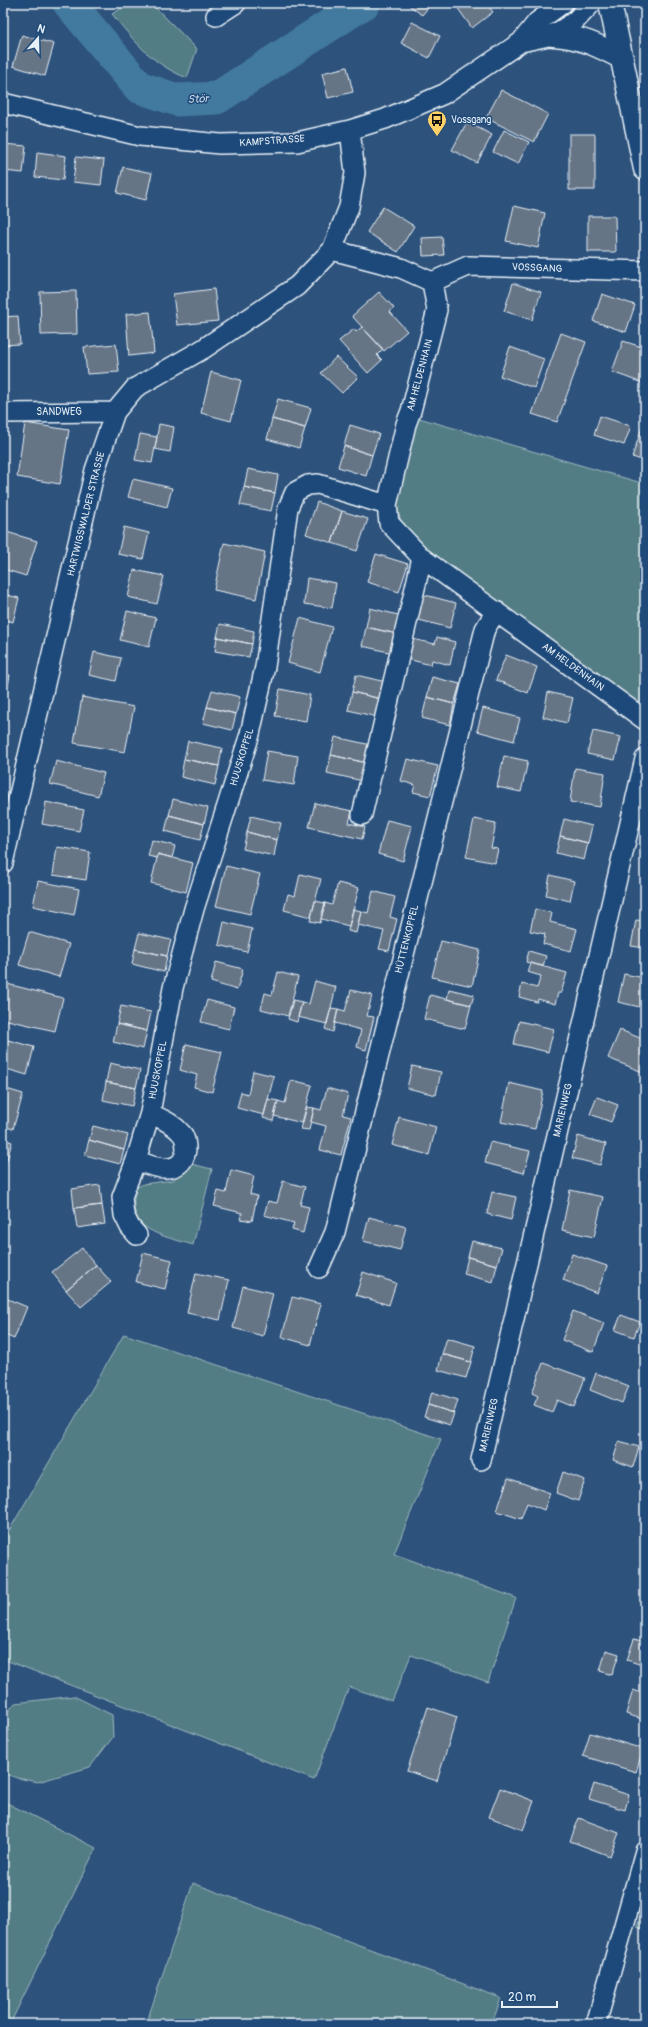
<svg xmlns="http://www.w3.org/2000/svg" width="648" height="2027" font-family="Pangolin,sans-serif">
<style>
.green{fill:#537d85;stroke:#9eb7be}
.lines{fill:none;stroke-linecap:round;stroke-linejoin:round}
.river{stroke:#42799e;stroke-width:33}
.building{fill:#667486;stroke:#e8f1f8}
.minor-casing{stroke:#e8f1f8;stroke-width:22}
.major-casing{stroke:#e8f1f8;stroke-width:25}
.minor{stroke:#1f4a7a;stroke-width:19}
.major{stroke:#1f4a7a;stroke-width:22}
.labels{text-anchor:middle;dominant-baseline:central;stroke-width:3;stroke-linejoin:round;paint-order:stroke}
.poi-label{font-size:10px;fill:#e8f1f8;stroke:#1f4a7a;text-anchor:start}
.street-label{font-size:10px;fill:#e8f1f8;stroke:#1f4a7a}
.water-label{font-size:11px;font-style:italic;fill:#cfdfea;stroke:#1f4a7a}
</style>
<rect width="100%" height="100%" fill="#2d527c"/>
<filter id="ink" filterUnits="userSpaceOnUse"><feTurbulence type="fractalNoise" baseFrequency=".025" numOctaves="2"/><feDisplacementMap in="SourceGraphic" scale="8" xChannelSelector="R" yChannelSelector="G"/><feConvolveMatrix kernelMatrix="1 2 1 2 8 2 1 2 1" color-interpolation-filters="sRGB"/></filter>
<g filter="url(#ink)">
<path class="green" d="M130,3H151L197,49L187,78C152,64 135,42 112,14Z
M419,418L645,484V713L432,556C418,542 401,528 396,507C394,499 415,428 419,418Z
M191,1164L212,1169L193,1245C161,1235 124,1231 136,1188L143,1184L173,1180Z
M124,1334L441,1439L394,1554L516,1598L488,1682L411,1655L392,1701L349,1687L314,1780L3,1659V1541Z
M74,1696L112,1715L113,1737L90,1767L38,1782L17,1778L3,1773V1718L15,1703Z
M3,1801L96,1848L10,2024H3Z
M193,1883L501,1998L492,2024H146Z
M645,1900V1930L637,1927Z"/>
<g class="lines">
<path class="river" d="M69,3L139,87L177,100L217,98L364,3"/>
</g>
<path class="building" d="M411,3H432L422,15L409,5Z
M454,3H486L493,12L472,28Z
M412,22L440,36L429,58L401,43Z
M22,35L54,44L45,76L13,66Z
M347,67L353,92L328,98L322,73Z
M501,90L548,114L534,142L486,118Z
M467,122L492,135L477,163L452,150Z
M504,130L529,142L518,164L493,152Z
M569,134H595V190H569Z
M3,144L26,146L23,173L3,171Z
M37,152L66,156L63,180L35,177Z
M76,157L104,160L101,185L73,182Z
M123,167L152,173L146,200L117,193Z
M514,206L545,213L538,248L506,241Z
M383,207L414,226L398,252L367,232Z
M588,216H615L616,252H588Z
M442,237L444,255L423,256L422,238Z
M513,283L541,292L532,320L504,311Z
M214,289L218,321L177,325L173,294Z
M76,291L77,334L41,335L40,292Z
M379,292L394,308L390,312L407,331L384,351L352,316Z
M602,294L635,305L626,332L593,321Z
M150,312L154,353L129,356L126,314Z
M18,316L20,344L3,345V317Z
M362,327L383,349L377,355L382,360L368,373L339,341L354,329L356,332Z
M561,333L586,342L557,422L532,414Z
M623,341L645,348V384L612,372Z
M116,344L119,372L87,374L84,347Z
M510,347L544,359L534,388L500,376Z
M336,357L358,377L342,393L321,373Z
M211,372L241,380L231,421L201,413Z
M278,399L311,408L305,428L272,419Z
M600,416L631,426L624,445L594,435Z
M272,419L305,428L299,448L267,439Z
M645,419V461L632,457Z
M25,423L69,430L60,484L17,477Z
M159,424L174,427L170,452L155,449Z
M350,425L379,434L372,455L344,446Z
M140,434L157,437L152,463L135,460Z
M344,446L372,455L366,476L338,467Z
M248,469L278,475L275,493L244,487Z
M133,479L172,488L167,507L128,497Z
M244,487L275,493L271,511L240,505Z
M317,502L342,511L332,543L306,534Z
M342,511L368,519L357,551L332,543Z
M124,527L149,533L143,559L118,554Z
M3,531L37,541L26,576L3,569Z
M224,543L265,552L256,599L214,590Z
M376,554L408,564L399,592L367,582Z
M134,570L164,576L157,604L128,597Z
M307,578L336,583L332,608L304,604Z
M3,594L19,598L13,622L3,619Z
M421,594L456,603L450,628L415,619Z
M370,608L402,616L397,634L366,627Z
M127,611L156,618L149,647L120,640Z
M300,618L332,627L320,672L288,663Z
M220,624L254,631L252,644L217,637Z
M366,627L397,634L393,653L362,646Z
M217,637L252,644L249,657L215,651Z
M437,637L455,642L450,665L432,660L431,665L407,659L412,639L435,644Z
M94,652L121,658L116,681L89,675Z
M506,655L537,667L528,693L496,680Z
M3,674L10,675L5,701H3Z
M356,675L386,682L381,699L352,692Z
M432,677L460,684L454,704L427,697Z
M280,689L310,695L306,721L275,716Z
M212,690L240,697L236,714L207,707Z
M352,692L381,699L377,717L348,710Z
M548,692L573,698L567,723L543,717Z
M82,697L134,707L125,752L74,743Z
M427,697L454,704L450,725L422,718Z
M207,707L236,714L232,730L203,723Z
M483,708L520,718L514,741L477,731Z
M593,731L621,737L615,760L587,754Z
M335,737L371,745L367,763L331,755Z
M188,741L222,748L219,766L184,759Z
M267,751L298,756L294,785L262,780Z
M331,755L367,763L363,781L327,773Z
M504,756L528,761L521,792L497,787Z
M184,759L219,766L215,785L181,777Z
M407,759L438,766L430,796L413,792L415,785L401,781Z
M56,761L104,773L98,796L50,784Z
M575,768L605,773L600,807L570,802Z
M173,799L208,808L204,824L169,815Z
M46,802L84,810L79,831L42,824Z
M315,803L352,811L349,823L365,827L362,839L309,827Z
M169,815L204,824L200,840L165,831Z
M251,816L281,823L277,840L247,832Z
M474,819L496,823L491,848L498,849L495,863L466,857Z
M564,819L592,826L588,843L560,836Z
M387,820L412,826L403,861L378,854Z
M247,832L277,840L274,856L243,849Z
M560,836L588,843L584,860L556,853Z
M152,840L175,846L172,858L158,854L157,858L148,856Z
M57,847L90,852L86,880L53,875Z
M158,854L193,863L186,892L151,883Z
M226,866L260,874L250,914L216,906Z
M300,874L321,879L311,917L284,910L288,894L295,896Z
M550,875L574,881L570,901L546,895Z
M38,881L79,889L74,915L33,906Z
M338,883L359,888L349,926L321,919L325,903L332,905Z
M645,883V903L640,902Z
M373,891L395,897L390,917L397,919L389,951L379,949L384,931L358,925L361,911L368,913Z
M315,901L325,903L320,923L310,921Z
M353,909L361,911L356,933L348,931Z
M535,909L552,913L550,922L577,929L571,951L543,944L545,934L530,931Z
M636,920L645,921V948L631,946Z
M224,922L252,929L247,952L219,945Z
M29,932L69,944L59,977L19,965Z
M139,933L171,940L167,956L135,949Z
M441,941L480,950L472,986L432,977Z
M135,949L167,956L164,972L132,964Z
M529,951L546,956L543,966L526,962Z
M216,962L243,969L237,990L211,982Z
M530,963L567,973L561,993H558L555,1004L538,999L537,1002L519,997L522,984L537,988L541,976L527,972Z
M278,972L298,977L288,1016L261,1009L265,993L272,995Z
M624,974L645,978L644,1008L618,1002Z
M315,981L336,987L327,1024L298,1017L302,1002L309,1004Z
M7,984L63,998L55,1031L3,1019V999Z
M449,989L474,995L471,1005L447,999Z
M351,990L372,995L367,1016L374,1017L366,1050L357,1047L361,1030L335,1023L338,1009L345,1011Z
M430,995L471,1005L465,1029L424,1019Z
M207,1000L234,1007L229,1029L201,1022Z
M293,1000L302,1002L297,1022L288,1019Z
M121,1006L151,1012L147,1031L117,1024Z
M331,1008L338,1009L333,1032L325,1029Z
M519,1021L554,1029L548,1052L514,1044Z
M117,1024L147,1031L143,1049L113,1042Z
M620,1030L645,1040V1073L608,1058Z
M4,1039L34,1047L27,1075L3,1068Z
M186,1044L222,1052L212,1092L194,1087L197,1075L180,1070Z
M110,1063L140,1070L136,1088L106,1082Z
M412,1066L441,1072L436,1095L407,1088Z
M253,1071L274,1076L264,1115L237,1108L241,1092L248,1094Z
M291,1080L312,1085L302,1123L274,1116L278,1101L285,1103Z
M106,1082L136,1088L132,1106L103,1100Z
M509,1083L543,1091L535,1129L501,1122Z
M3,1088L23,1094L13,1129L3,1126Z
M327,1088L348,1094L343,1115L351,1117L341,1155L320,1150L326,1126L311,1122L314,1108L321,1110Z
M597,1097L618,1105L611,1122L590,1114Z
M268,1099L278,1101L273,1121L263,1118Z
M307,1107L314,1108L309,1130L301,1129Z
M399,1117L436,1127L429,1155L392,1145Z
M93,1126L128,1135L124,1150L89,1140Z
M578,1136L606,1144L600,1165L572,1158Z
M3,1139L12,1142L3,1174Z
M89,1140L124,1150L120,1164L85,1155Z
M490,1142L530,1151L524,1173L485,1163Z
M231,1170L254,1176L250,1194L257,1196L252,1221L241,1219L242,1213L214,1206L218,1191L226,1193Z
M283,1181L305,1187L300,1205L309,1207L303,1233L292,1230L294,1223L264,1215L268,1201L277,1203Z
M100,1185L102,1205L74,1208L72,1189Z
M570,1190L603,1197L594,1237L562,1230Z
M492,1192L516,1197L511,1220L487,1214Z
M102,1205L105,1224L77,1228L74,1208Z
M369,1217L406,1227L400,1250L363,1241Z
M472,1241L502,1248L497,1265L468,1257Z
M82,1248L96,1265L66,1290L52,1272Z
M143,1253L172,1260L165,1289L136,1282Z
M572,1254L607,1266L597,1293L563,1280Z
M468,1257L497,1265L493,1282L464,1274Z
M96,1265L111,1282L81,1307L66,1290Z
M363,1272L396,1283L389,1305L356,1295Z
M196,1273L229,1280L220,1320L187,1313Z
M243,1286L273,1293L263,1336L233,1328Z
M3,1297L27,1307L14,1339L3,1334Z
M292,1297L321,1304L310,1345L282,1337Z
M573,1311L604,1323L593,1352L562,1340Z
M621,1315L640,1322L634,1337L615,1330Z
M447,1338L475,1346L471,1362L442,1354Z
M442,1354L471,1362L466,1378L438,1370Z
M543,1363L585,1378L574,1407L557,1400L552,1412L534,1405L538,1396L532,1393Z
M596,1373L629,1386L622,1403L590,1390Z
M432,1392L458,1400L454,1413L428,1405Z
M428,1405L454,1413L450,1425L424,1417Z
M619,1441L639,1447L633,1467L613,1460Z
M563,1472L585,1480L578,1501L556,1493Z
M508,1478L550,1493L544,1510L527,1503L521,1519L497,1511Z
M645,1612V1628L640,1626Z
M634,1639L645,1642V1666L627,1660Z
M606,1650L619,1654L612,1675L600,1671Z
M633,1690L645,1694V1720L626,1714Z
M428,1707L457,1717L437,1781L407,1771Z
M590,1733L643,1749L636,1772L583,1756Z
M594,1784L629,1795L625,1810L589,1799Z
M500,1788L534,1801L523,1830L489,1817Z
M579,1818L619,1833L610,1856L570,1841Z"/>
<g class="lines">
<g class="minor-casing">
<path id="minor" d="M216,16L236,3
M521,42L553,35L574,22L592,3
M3,103L140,136L220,144L297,142L350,130L385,119L444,94L521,42L537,22L563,3
M332,250L401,268L432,282L437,310L411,411L406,424L387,505L389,523L422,558L645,720
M432,282L468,266L645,271
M3,413L115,412
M362,815L422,558
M3,863L95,470L115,412L135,388L203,349L297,286L332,250L349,207L355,173L350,130
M136,1160C154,1168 182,1177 186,1150C186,1145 185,1136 181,1133C173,1123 161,1119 150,1113
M137,1235L130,1227L124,1215L122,1197L136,1160L150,1113L173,988L194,909L250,734L265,667L288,508L295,492L308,485L318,484L387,505
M319,1268L335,1232L485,629L496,611
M481,1460L645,759
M596,2024L645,1851"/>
</g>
<g class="major-casing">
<path id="major" d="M610,3L645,169
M553,35C579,36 599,46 622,58"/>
</g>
<use href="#minor" class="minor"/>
<use href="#major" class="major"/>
</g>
</g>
<defs>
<g id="bus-pin" transform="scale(1)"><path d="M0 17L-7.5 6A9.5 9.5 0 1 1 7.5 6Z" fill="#ffd166" stroke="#1f4a7a"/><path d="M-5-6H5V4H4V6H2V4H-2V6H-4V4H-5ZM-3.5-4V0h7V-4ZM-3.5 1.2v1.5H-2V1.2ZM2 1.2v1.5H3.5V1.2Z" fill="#111"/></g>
</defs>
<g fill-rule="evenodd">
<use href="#bus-pin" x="437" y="120"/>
</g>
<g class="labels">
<g class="poi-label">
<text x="451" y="120">Vossgang</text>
</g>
<g class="street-label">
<text transform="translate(272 141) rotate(-4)">KAMPSTRASSE</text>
<text transform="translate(537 268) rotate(2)">VOSSGANG</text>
<text transform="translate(420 375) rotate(-75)">AM HELDENHAIN</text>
<text x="59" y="412">SANDWEG</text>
<text transform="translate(86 514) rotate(-76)">HARTWIGSWALDER STRASSE</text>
<text transform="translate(573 667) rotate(36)">AM HELDENHAIN</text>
<text transform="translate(242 757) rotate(-73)">HUUSKOPPEL</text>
<text transform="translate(407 939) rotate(-76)">HÜTTENKOPPEL</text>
<text transform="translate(158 1070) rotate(-79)">HUUSKOPPEL</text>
<text transform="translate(563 1110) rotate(-77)">MARIENWEG</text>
<text transform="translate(489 1425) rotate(-77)">MARIENWEG</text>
</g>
<g class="water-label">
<text transform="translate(198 99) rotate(-3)">Stör</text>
</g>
</g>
<rect width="648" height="2027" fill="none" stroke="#1f4a7a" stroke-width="16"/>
<rect x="8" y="8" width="632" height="2011" fill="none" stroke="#e8f1f8" stroke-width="1.5" filter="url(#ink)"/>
<g transform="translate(38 38) rotate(20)" stroke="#1f4a7a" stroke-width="3" paint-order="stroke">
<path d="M0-3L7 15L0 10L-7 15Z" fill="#e8f1f8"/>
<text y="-6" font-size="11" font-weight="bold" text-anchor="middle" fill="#e8f1f8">N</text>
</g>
<path d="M502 2001v6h55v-6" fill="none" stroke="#e8f1f8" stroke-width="2"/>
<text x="508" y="2001" font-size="12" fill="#e8f1f8" stroke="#1f4a7a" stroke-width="3" paint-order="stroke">20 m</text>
</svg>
